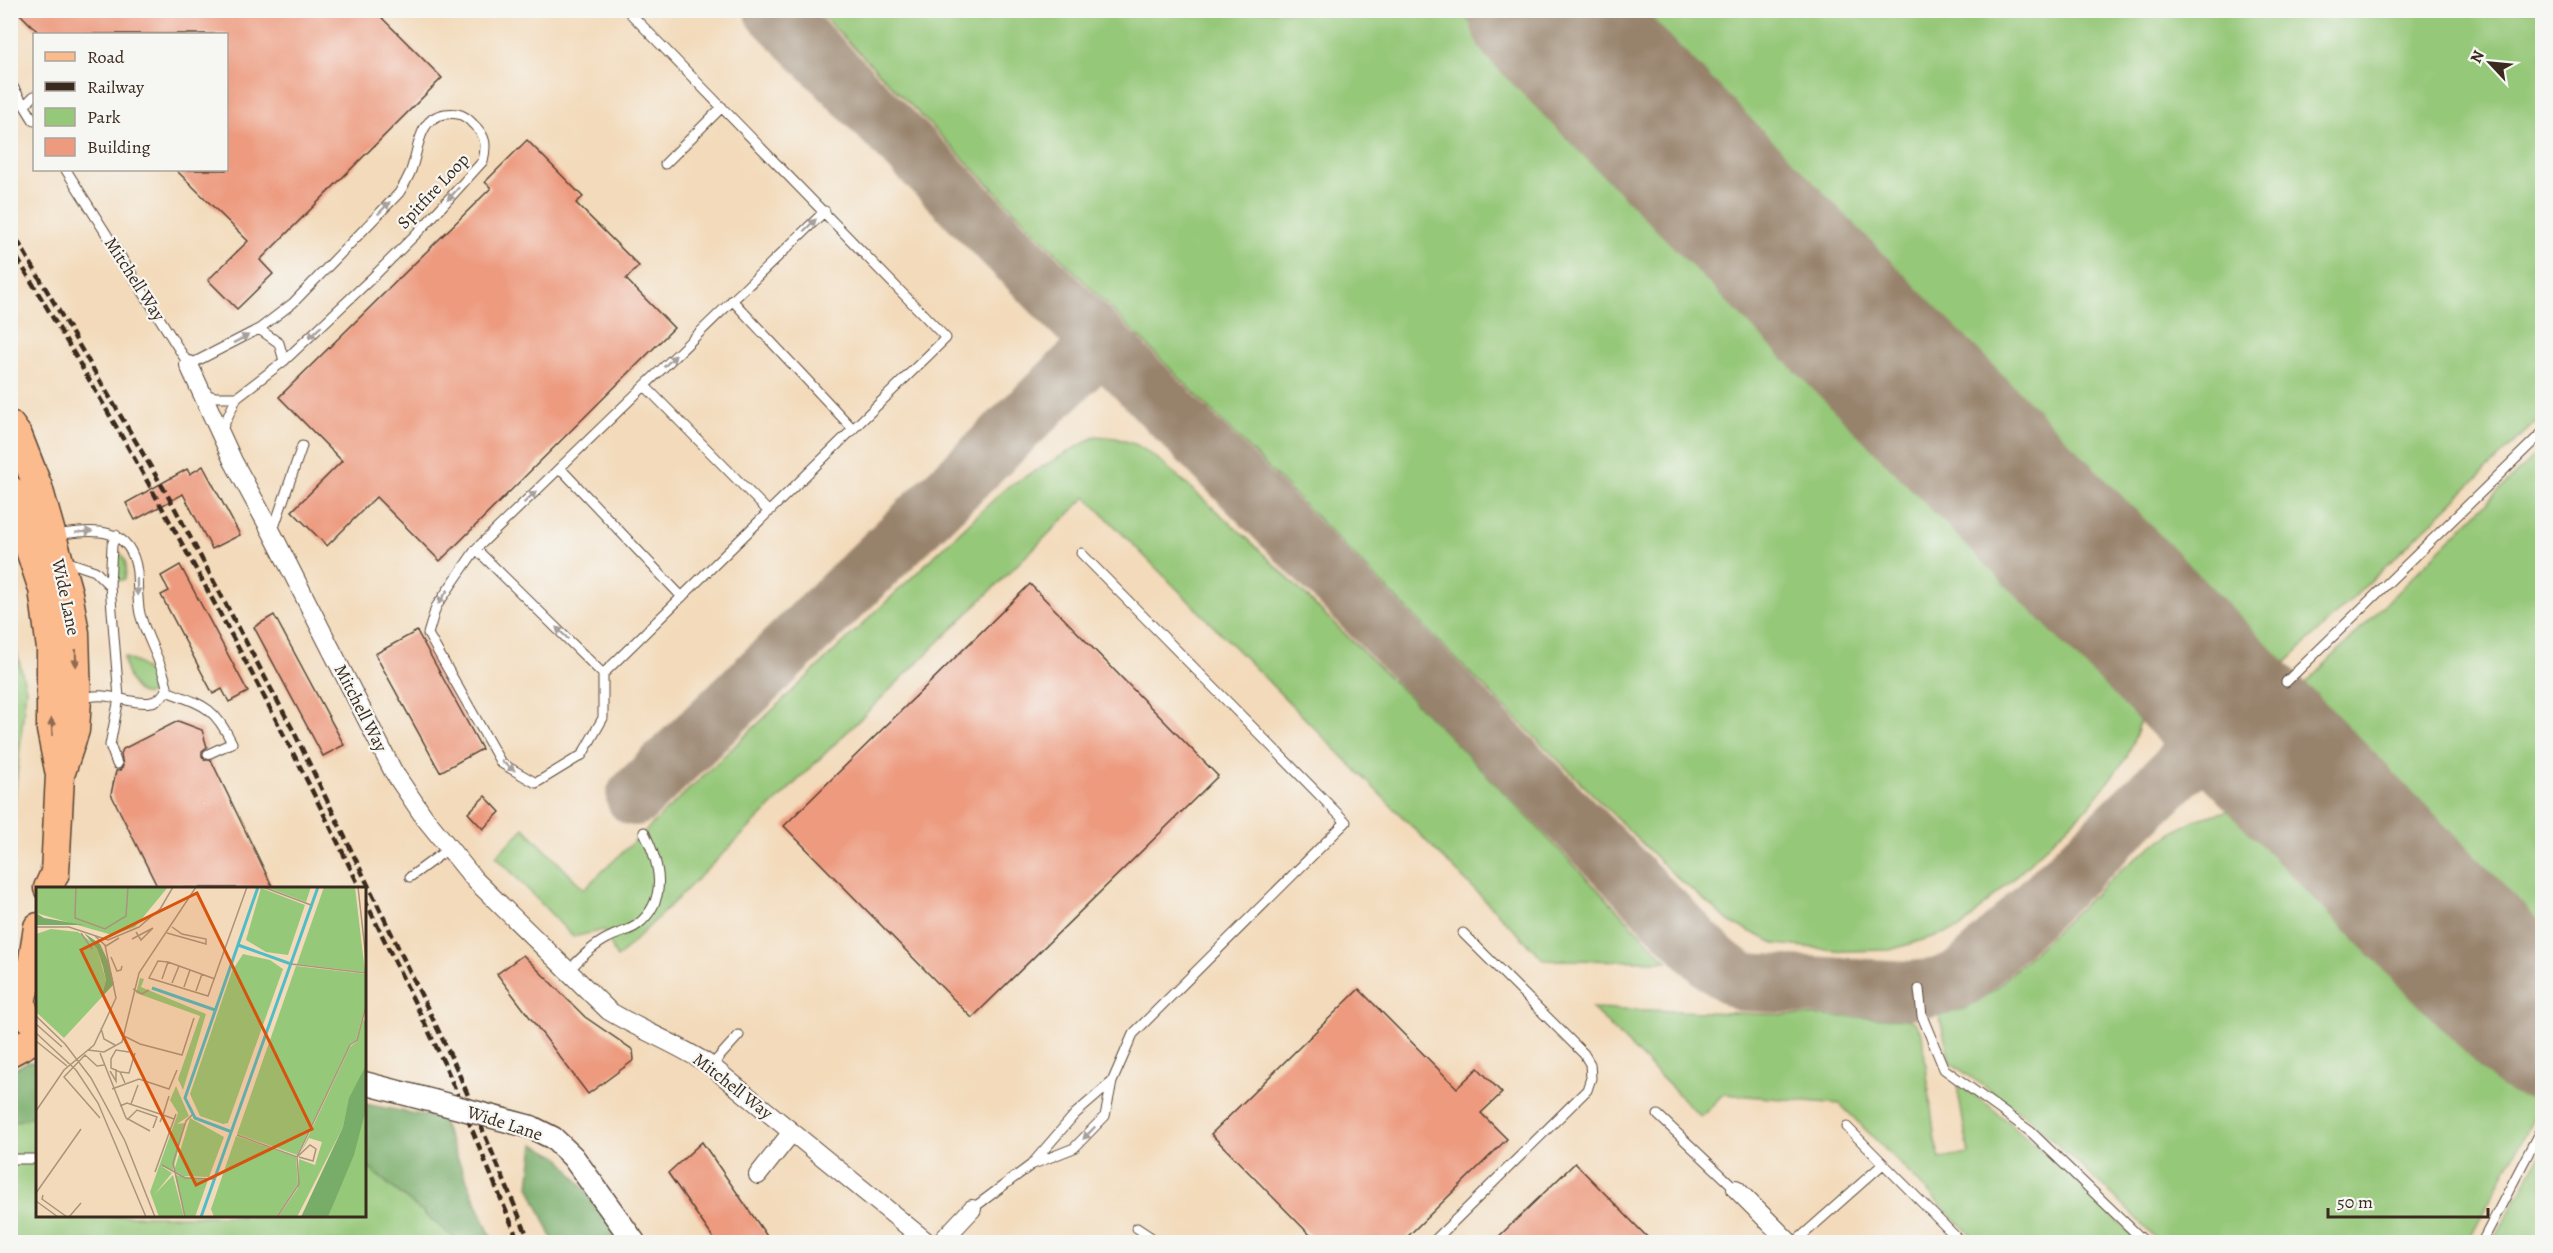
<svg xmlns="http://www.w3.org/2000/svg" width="2553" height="1253" font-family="Alegreya,serif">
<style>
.green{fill:#96c879;stroke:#68794c;stroke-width:1.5}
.forest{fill:#78ac69;stroke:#5a6b44;stroke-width:1.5}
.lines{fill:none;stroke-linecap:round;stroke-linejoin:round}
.taxiway{stroke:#97826c;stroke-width:58}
.runway{stroke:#97826c;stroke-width:146}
.building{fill:#ed9a7e}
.service-casing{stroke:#574435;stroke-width:11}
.minor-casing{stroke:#574435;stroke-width:20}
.tertiary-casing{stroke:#574435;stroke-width:25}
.primary-casing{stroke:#574435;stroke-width:31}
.service{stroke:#fff;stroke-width:9}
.minor{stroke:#fff;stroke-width:18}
.tertiary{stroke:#fff;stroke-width:22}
.primary{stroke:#fbbb8d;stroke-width:28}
.rail{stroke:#3b2a1e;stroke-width:4.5;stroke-dasharray:9 4.5;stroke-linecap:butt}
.tertiary-bridge-casing{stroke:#574435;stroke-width:25;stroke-linecap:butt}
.tertiary-bridge{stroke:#fff;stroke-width:22}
.oneway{fill:#a79f9a}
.oneway2{fill:#916b50}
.labels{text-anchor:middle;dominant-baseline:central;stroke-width:4.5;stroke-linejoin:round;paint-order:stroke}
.street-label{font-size:18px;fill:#3b2a1e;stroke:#f6f6f2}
.inset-river{fill:none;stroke:#4fbdc5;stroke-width:3}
.inset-road{fill:none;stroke:#a9947c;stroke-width:1.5}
.view{fill:#d7540e;fill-opacity:0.15;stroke:#d7540e;stroke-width:3}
.inset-edge{fill:none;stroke:#3b2a1e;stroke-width:3}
</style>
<rect width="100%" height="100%" fill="#f6f6f2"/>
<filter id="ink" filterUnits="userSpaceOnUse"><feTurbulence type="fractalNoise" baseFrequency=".0167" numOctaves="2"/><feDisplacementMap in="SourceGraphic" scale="12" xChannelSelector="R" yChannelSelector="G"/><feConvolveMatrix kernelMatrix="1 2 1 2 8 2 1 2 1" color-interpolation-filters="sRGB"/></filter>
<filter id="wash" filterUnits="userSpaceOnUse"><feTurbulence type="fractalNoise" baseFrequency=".008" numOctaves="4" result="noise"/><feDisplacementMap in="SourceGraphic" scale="24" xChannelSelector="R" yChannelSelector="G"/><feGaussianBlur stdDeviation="1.35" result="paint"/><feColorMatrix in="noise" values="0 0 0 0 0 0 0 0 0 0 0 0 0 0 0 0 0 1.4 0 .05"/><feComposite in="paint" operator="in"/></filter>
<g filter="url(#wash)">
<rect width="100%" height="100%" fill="#f3daba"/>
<path class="green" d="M818,11H1459L2142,703L2138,729L2127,757L2090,805L1961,928L1890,950L1844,951L1776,944L1730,922L1673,874L1456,659Z
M1624,11H2542V416L2276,672Z
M1096,436L1116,438L1137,445L1158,459L1247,538L1448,735L1667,961L1544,960L1086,497L617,958L604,930L573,937L496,856L524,828L584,889L1007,487Z
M2542,448V936L2298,691Z
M116,549C127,558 127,565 125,579L118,581Z
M11,630L26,689L11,832Z
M124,657L139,664L156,680L157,689C136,708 125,672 124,657Z
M2249,805L2541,1104L2468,1242H2159L2114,1196L2026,1116L1951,1063L1939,1015L1964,1009L1994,990L2117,873L2155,844L2194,820Z
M1592,1008L1907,1019L1915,1022L1922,1034L1935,1141L1940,1159L1969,1154L1957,1086C1978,1094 1996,1112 2013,1126C2057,1163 2099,1201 2139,1242H1978L1840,1104L1723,1094L1701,1117Z
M37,1116L38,1216H364L365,1168L370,1169L459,1242H11L10,1122Z
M2542,1151V1242H2493Z"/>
<path class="forest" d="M27,1062H37V1116L11,1122V1071Z
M365,1104L441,1119L493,1242H459L370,1169L365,1168Z
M534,1144L559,1157L626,1242H554L529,1186Z"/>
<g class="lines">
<path class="taxiway" d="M773,10L1705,954L1719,967L1742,982L1910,990L1939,987L1964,977L2236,714
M635,797L1101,344"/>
<path class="runway" d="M1542,10L2542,1027"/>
</g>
<g id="blocks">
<path class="building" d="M16,10H374L442,78L260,260L273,274L237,309L208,280L248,241L176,170H226V34H40Z
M527,140L583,197L576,203L639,266L626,279L674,328L440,561L376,497L327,546L292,511L342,461L279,397L491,188L485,182Z
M203,466L240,535L212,549L183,494L135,520L126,503L187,469L190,474Z
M180,565L248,692L229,702L222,689L213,694L161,595L169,591L161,576Z
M1030,584L1218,776L972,1018L784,826Z
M274,615L344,745L323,756L254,627Z
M417,631L482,749L440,772L375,654Z
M178,721L202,730L207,747L202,751V756L205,760H211L273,888H158L111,794L116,771L120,770L123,766L121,754L123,749Z
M485,796L500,812L483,829L468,813Z
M523,955L585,1017L633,1050L634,1060L588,1094L497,974Z
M1359,989L1457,1088L1478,1068L1502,1093L1481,1113L1507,1139L1402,1242H1317L1211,1134Z
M702,1142L771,1242H716L668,1173Z
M1575,1163L1652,1242H1493Z"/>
</g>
</g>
<g filter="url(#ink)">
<use href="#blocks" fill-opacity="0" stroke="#574435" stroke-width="1.5"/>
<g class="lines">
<g class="service-casing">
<path id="service" d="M10,82L34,121
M25,105L34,96
M665,164L722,107
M66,170L189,365L259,329L293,303L399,193C403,187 407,180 410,173C419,152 417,118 445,114C458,112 465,115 473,124C486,136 487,144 483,161L426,224L374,276L284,361L237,397L221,431
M732,300L853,429
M259,329L279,343L284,361
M645,386L769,512
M204,394L216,397H237
M560,468L682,597
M272,533L302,446
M54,535C91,530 131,523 137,572C138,586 137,600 140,614C147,639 162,662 167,687C158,715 125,697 104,696C96,695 89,697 81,698
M116,535L112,545L110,586L119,698L110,745L117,764
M476,549L436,607L428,634L501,763L536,783L582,755L603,718V674L946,338L627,10
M62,560L95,571L110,586
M603,674L476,549L825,211
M2286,682L2542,433
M166,691C203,705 214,706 232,743L208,754
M410,877L448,849
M568,971C580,959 592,946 608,938C617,933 629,931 637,925C669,900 660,864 644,832
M1919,989L1922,1016L1944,1069L2031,1132L2145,1242
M711,1066L739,1035
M1658,1115L1736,1189
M1847,1127L1961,1242
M10,1159H38
M1031,1165L1074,1148L1105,1116L1112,1082L1133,1034L1346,822L1081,553
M972,1209L1031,1165L1075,1114L1112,1082
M1137,1228L1158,1242
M1433,1242L1587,1090L1591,1078L1590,1064L1584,1054L1463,933
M1795,1242L1883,1164
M2482,1242L2542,1127"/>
</g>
<g class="minor-casing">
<path id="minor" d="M189,365L233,461L272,533L393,771L424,817L475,880L609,1011C642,1031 678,1044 711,1066L927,1242
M758,1175L792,1132
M1736,1189L1789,1242
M941,1242L972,1209"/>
</g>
<g class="tertiary-casing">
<path id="tertiary" d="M364,1083L433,1101
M531,1127L553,1138L573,1157L634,1242"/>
</g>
<g class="primary-casing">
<path id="primary" d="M10,425L18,436L38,487L68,593L75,633L77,699L75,730L61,772
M10,490L43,589L51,649V730L60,775L55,873L48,888
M38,974C18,987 15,1013 38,1025
M30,979L38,927
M10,1052L38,1037"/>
</g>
<use href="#service" class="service"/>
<use href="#minor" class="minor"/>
<use href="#tertiary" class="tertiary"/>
<use href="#primary" class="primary"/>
<path class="rail" d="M10,228L172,503L294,732L456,1067L530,1242
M10,246C136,455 254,668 360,888
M364,898L445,1065L519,1242"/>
<g class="tertiary-bridge-casing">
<path id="tertiary-bridge" d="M433,1101L531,1127"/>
</g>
<use href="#tertiary-bridge" class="tertiary-bridge"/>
</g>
<defs><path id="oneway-solid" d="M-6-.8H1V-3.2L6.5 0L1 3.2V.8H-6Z" transform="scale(1.5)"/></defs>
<g class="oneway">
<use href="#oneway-solid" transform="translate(453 194) rotate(132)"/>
<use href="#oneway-solid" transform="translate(384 208) rotate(-46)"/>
<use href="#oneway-solid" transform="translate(810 225) rotate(-44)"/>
<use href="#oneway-solid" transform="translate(315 332) rotate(137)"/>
<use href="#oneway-solid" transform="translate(241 339) rotate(-27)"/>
<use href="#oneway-solid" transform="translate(670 361) rotate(-44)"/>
<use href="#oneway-solid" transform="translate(530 497) rotate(-44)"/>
<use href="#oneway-solid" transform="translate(84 532) rotate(-4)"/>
<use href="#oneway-solid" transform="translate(137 587) rotate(89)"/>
<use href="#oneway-solid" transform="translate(443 597) rotate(125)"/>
<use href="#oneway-solid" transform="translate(562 633) rotate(-136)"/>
<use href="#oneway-solid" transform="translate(508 766) rotate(35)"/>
<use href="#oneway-solid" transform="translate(1089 1133) rotate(134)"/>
</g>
<g class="oneway2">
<use href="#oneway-solid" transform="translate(76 658) rotate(89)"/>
<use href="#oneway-solid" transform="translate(52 727) rotate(-93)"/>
</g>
</g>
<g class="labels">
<g class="street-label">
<text transform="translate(433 191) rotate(-47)">Spitfire Loop</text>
<text transform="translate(135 279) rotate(57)">Mitchell Way</text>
<text transform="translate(66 597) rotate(78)">Wide Lane</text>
<text transform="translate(361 708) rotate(63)">Mitchell Way</text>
<text transform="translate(733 1086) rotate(38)">Mitchell Way</text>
<text transform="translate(505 1123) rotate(18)">Wide Lane</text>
</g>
</g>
<g transform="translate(36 887)">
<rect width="330" height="330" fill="#f3daba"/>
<path d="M0,0H132L99,40L76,48L0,26ZM230,0H275L270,15ZM288,0H319L329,85L261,77ZM225,1L269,18L252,68L230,65L210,53ZM15,42L42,45L54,54L61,62L70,93L65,111L28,151L0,125V47ZM207,67L234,73L247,82L192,236L187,237L164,229L154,207L196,84ZM260,79L330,87V117L320,153L314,157L261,268L201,247ZM104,91L108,92L105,100L170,127L147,203L142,192L164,129L100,106ZM327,132L330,136V178L314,211L307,240L261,330H242L262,301L263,272L279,278L286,255L273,251L264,267L314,160L320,155ZM140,199L153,229L141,237L149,236L137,283L125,279L136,286L118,308L137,288L148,330H123L114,305L142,226L134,213ZM330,222V330H292L304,297ZM154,231L188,250L173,290L147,289L138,284ZM200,249L260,270L262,297L240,330H178L175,322ZM139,288L172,293L159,330H149Z" fill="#96c879"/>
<path d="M0,26L8,31L48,38H0ZM48,46L64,57L72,74L78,97L65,111L70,93L67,80L61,62ZM330,178V222L318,268L292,330H265L307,240L313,211Z" fill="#78ac69"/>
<path class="inset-river" d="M202,58L255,77M116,101L179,123M196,245L159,231L149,211L222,0M165,330L282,0"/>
<path class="inset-road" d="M40,0L39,31L69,42L90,29L92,0M227,0L275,18M322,0L330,72M123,24L137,0M0,40H33L72,53L103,40L124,22M100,45L105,53L117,41M45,46L56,62M131,46L170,57V52L146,47L136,40M59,49L70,59L83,51M96,52L117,41M75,70L81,84L85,83L86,79M132,75L122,74L113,91L172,109L211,0M255,77L330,86M126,92L132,75L179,92M136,96L143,79M148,100L154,83M97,102L106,107L113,103M160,104L166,87M0,129L29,157L55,191L89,254L119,330M0,137L26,160M65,141L68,152L79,158M0,146L40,183L62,216L110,330M88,149L104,157L146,168L158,131M0,154L31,179M52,163L68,165L86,155L103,86L160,0M64,166L90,231L114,244M74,184L80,194V182M84,185L93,186L99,166M89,196L84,185L75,181V172L80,163L93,165M76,202L103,192L133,202L141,183M95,217L102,198M84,219L91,216L127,228L133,209M0,224L28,183L58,158L80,111L69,58M64,231L28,190L49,168L61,179L68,178M91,233L101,223L121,230L117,241M124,235L127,228L138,232M201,248L261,270L274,258L280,262L277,274L263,270M126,278L149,291L179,292M119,285L140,227M0,306L45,242M7,308L6,312L31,330M0,314L22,330M33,330L45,316M149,330L137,276L150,234L156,228M241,330L263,297L261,270L314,158L321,153L330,119"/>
<path class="view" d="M161,6L276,242L160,298L45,63Z"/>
<rect width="330" height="330" class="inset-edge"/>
</g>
<rect width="2553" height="1253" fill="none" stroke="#f6f6f2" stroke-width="36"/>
<rect x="33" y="33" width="195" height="138" fill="#f6f6f2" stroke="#aba49d" stroke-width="1.5"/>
<rect x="45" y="52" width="30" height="9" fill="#fbbb8d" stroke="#aba49d" stroke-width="1.5"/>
<text x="87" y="63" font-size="18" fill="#3b2a1e">Road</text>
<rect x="45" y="82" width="30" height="9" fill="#3b2a1e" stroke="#aba49d" stroke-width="1.5"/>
<text x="87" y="93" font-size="18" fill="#3b2a1e">Railway</text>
<rect x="45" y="108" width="30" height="18" fill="#96c879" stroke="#aba49d" stroke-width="1.5"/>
<text x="87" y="123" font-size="18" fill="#3b2a1e">Park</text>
<rect x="45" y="138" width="30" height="18" fill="#ed9a7e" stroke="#aba49d" stroke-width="1.5"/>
<text x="87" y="153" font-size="18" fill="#3b2a1e">Building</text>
<g transform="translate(2490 63) rotate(296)" stroke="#f6f6f2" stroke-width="4.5" paint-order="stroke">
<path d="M0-4.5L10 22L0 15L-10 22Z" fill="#3b2a1e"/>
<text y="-9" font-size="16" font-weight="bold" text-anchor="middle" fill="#3b2a1e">N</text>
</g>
<path d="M2328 1208v9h160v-9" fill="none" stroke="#3b2a1e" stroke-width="3"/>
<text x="2337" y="1208" font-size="18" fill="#3b2a1e" stroke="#f6f6f2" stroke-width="4.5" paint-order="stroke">50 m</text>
</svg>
